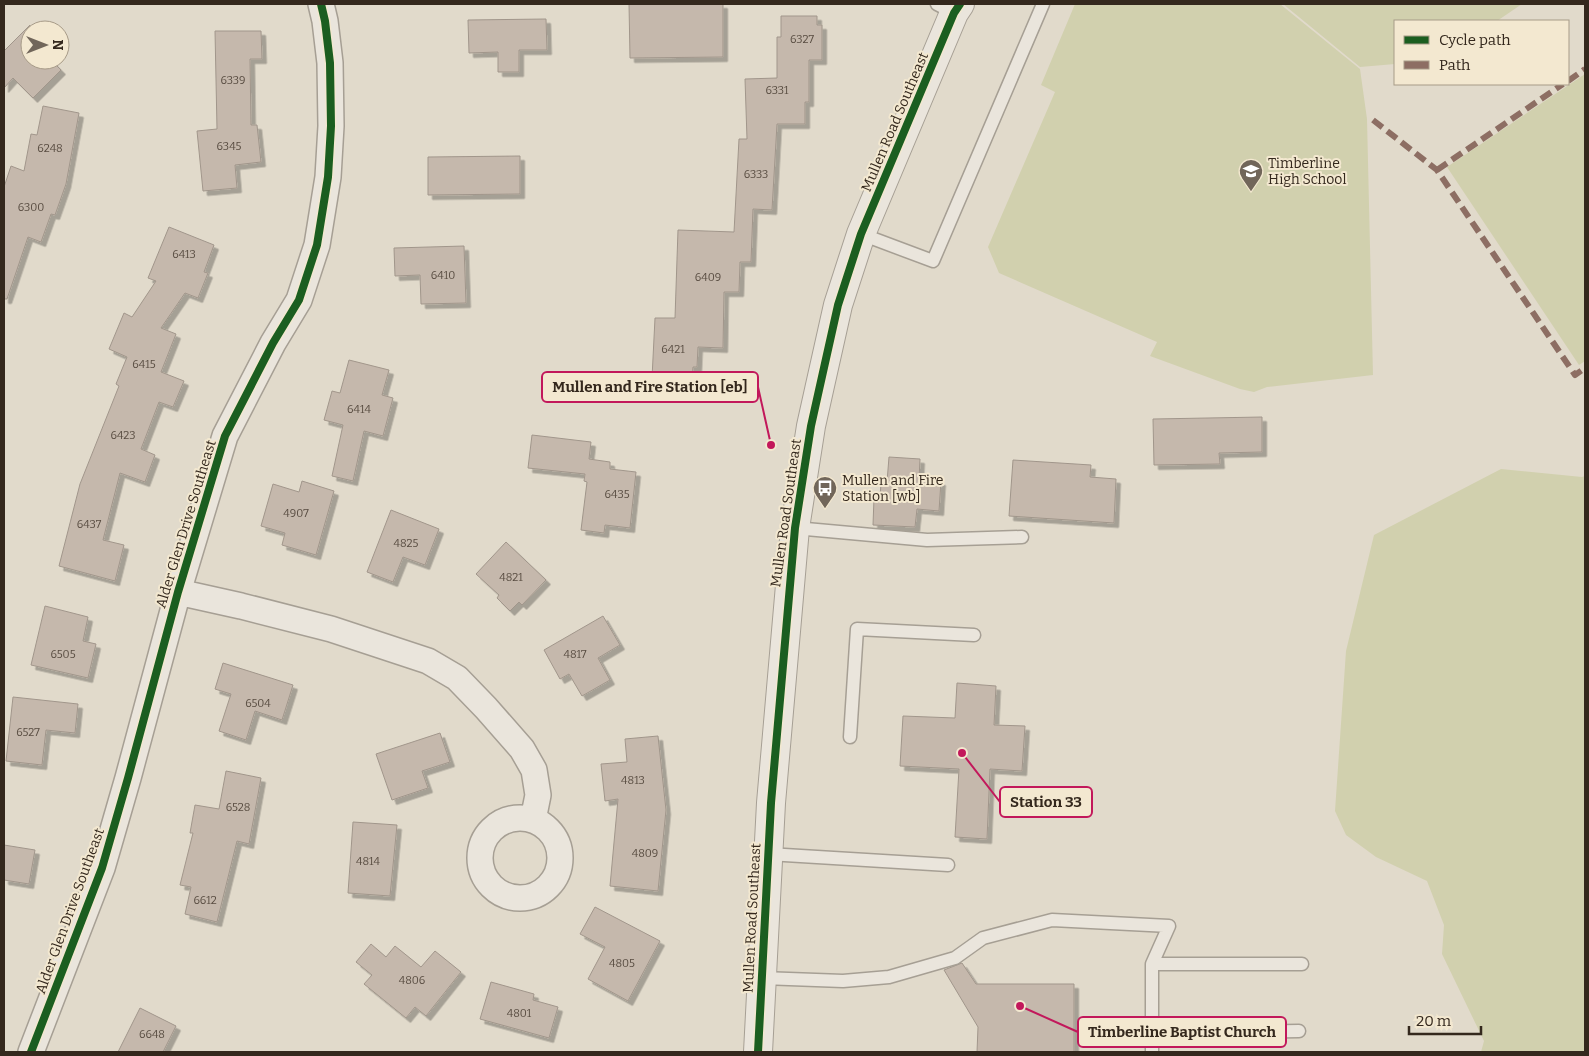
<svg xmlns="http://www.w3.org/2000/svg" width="1589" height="1056" font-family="Bitter,serif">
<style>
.green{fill:#d1d0ae}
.building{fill:#c5b8ac;stroke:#a1968b;filter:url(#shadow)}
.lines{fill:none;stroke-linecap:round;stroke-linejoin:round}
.service-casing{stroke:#a69f94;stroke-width:15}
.minor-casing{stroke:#a69f94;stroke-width:28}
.tertiary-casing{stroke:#a69f94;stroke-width:30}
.service{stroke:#eae5dc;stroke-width:12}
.minor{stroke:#eae5dc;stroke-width:25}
.tertiary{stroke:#eae5dc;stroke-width:28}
.quiet{stroke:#8d6e63;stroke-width:6;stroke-dasharray:12 6;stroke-linecap:butt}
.cycleway-casing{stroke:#f3e8d0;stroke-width:11}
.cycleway{stroke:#1b5e20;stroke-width:8}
.labels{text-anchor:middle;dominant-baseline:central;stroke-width:4;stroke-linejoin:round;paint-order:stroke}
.number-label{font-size:11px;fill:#584c41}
.street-label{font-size:14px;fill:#34281d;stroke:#f3e8d0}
.poi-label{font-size:14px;fill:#34281d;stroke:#f3e8d0;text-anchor:start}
.leader{fill:none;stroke:#c2185b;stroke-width:2}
.callout-dot{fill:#c2185b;stroke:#f3e8d0;stroke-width:2}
.callout{fill:#f3e8d0;stroke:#c2185b;stroke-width:2}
.callout-label{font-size:15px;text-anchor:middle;font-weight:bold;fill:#34281d}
</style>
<defs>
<filter id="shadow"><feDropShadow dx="4.5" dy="4.5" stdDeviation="0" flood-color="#0004"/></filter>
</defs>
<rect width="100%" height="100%" fill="#e1dacb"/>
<path class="green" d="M1075,4H1280L1360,69L1367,119L1373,375L1267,387L1254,392L1240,389L1150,356L1157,342L999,273L988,247L1055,92L1041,85Z
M1283,4H1522L1497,21H1395V64L1360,67Z
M1585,74V361L1579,365L1447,167Z
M1501,469L1582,477L1585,476V1052H1481L1484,1041L1442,954L1444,925L1427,881L1376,857L1346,835L1335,811L1346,651L1374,535Z"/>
<path class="building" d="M629,4H723V57L630,58Z
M781,16H817V25H822V60H809V102H805V124H777L772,210L753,209L751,262H740L739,292H724L723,348L698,347L697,367H693L692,380L652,378L655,318H675L678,230L734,232L739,139H747L745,79L777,78V37H781Z
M546,19L547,50H519V72H498V52L469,53L468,20Z
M30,25V60H51L61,70L33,98L13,78L4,88V51Z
M215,31H261L262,59H250L251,125H257L261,162L235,165L237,188L203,191L197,131L217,129Z
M43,106L79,113L66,184L55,215L51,214L41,242L28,237L7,299H4V187L11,166L24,171L31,134L37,135Z
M520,156V194L428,195V157Z
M169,227L214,245L204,272L208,273L198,298L185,293L161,328L176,334L161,372L184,381L173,407L159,402L141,449L155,455L145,482L120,473L103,540L124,545L115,581L59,566L80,484L119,386L116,384L127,357L109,349L124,313L132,317L156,281L148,278Z
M464,246L466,303L421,304L420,275L395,276L394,248Z
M349,360L389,370L382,395L393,398L383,436L364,431L353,481L332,476L343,425L324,420L332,391L340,393Z
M1262,417V452L1219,453L1220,464L1154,465L1153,419Z
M532,435L591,442L589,459L610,462V469L636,472L630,528L605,525L604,533L581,530L587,482L584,481L585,474L528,468Z
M889,457L920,459L919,480L941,481L939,511L917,509L915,527L873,525L874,498H880L881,482H887Z
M1013,460L1091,465L1090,477L1116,479L1114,523L1009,516Z
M302,481L334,491L316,555L282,545L285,533L261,526L273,484L299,492Z
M391,510L439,529L425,565L403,557L393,582L367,572Z
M506,542L546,580L522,605L519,602L510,611L497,598L499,595L476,574Z
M45,606L88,617L83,641L96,644L88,678L31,665Z
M603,616L620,645L598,658L610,680L582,696L569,674L560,679L544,650Z
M223,663L293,685L282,720L255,711L246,740L219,731L231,694L215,689Z
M957,683L996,686L994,725L1025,726L1022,771L990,769L987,839L955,837L959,769L900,766L903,716L955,718Z
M13,697L78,704L75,733L46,730L42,765L6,761Z
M440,733L450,762L422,771L428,788L392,800L376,754Z
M658,736L666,810L658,891L610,886L618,799L605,801L601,764L627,762L625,739Z
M226,771L261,778L249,844L237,841L217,922L185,914L191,887L180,885L193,833H190L195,805L219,809Z
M353,822L397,825L390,896L348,893Z
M4,845L35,850L29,884L4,880Z
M595,907L660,941L628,1001L588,979L605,947L580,934Z
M371,944L386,957L395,946L421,967L435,951L461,972L426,1016L415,1007L406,1018L364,984L372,975L356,962Z
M962,963L976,984H1074V1052H977L978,1027L944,970Z
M491,982L534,994L533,1000L558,1007L549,1038L480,1019Z
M140,1008L176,1026L163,1052H118Z"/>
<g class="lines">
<g class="service-casing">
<path id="service" d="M937,4L954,13
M861,234L933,261L1043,4
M795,528L927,540L1022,537
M850,737L857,629L974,635
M768,854L948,865
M1152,964H1302
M761,978L843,981L889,977L955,958L983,938L1052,920L1169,926L1152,964V1052
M1152,1033L1299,1031"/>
</g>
<g class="minor-casing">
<path id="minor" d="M178,592L241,606L331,629L428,661L457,678L486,708L522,749L534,770L538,795L533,820
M480 858a40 40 0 1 1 80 0a40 40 0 1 1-80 0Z
M31,1052L102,868L128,778L178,592L225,436L273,343L299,300L317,245L328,177L331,126L330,63L325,21L321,4"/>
</g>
<g class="tertiary-casing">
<path id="tertiary" d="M758,1052L771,803L795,528L811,426L819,390L838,305L861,234L954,13L960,4"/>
</g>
<use href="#service" class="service"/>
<use href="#minor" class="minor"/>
<use href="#tertiary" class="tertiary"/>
<path class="quiet" d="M1568,81L1585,69
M1373,120L1437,170L1575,375L1585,368
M1437,170L1563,84"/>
<g class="cycleway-casing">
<path id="cycleway" d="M31,1052L102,868L128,778L178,592L225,436L273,343L299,300L317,245L328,177L331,126L330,63L325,21L321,4
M758,1052L771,803L795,528L811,426L819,390L838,305L861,234L954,13L960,4"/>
</g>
<use href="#cycleway" class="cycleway"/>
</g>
<defs>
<g id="school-pin" transform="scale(1.25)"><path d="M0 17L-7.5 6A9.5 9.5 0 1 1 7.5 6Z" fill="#71665a" stroke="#f3e8d0"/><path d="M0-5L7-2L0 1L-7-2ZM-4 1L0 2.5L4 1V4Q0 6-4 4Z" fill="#fff"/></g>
<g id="bus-pin" transform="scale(1.25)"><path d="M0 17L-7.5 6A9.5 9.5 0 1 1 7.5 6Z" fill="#71665a" stroke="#f3e8d0"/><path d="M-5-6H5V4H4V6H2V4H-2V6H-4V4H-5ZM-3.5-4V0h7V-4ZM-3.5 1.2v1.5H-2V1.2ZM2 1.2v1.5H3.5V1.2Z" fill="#fff"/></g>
</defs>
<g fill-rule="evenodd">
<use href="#school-pin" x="1251" y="171"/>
<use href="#bus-pin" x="825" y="488"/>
</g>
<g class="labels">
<g class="number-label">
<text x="802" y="39">6327</text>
<text x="233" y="80">6339</text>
<text x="777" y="90">6331</text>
<text x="229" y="146">6345</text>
<text x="50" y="148">6248</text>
<text x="756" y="174">6333</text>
<text x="31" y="207">6300</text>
<text x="184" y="254">6413</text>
<text x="443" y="275">6410</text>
<text x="708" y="277">6409</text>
<text x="673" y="349">6421</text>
<text x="144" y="364">6415</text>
<text x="359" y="409">6414</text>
<text x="123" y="435">6423</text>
<text x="617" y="494">6435</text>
<text x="296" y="513">4907</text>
<text x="89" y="524">6437</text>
<text x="406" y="543">4825</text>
<text x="511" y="577">4821</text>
<text x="63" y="654">6505</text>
<text x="575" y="654">4817</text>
<text x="258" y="703">6504</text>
<text x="28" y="732">6527</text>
<text x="633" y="780">4813</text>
<text x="238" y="807">6528</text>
<text x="645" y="853">4809</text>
<text x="368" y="861">4814</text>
<text x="205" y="900">6612</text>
<text x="622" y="963">4805</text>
<text x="412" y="980">4806</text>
<text x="519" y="1013">4801</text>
<text x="152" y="1034">6648</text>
</g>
<g class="street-label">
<text transform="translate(895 122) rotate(-67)">Mullen Road Southeast</text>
<text transform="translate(786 513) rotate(-82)">Mullen Road Southeast</text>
<text transform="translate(186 524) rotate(-73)">Alder Glen Drive Southeast</text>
<text transform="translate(70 911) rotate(-70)">Alder Glen Drive Southeast</text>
<text transform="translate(752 918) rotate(-87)">Mullen Road Southeast</text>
</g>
<g class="poi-label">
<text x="1268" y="163">Timberline<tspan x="1268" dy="16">High School</tspan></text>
<text x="842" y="480">Mullen and Fire<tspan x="842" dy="16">Station [wb]</tspan></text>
</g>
</g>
<path class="leader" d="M771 445L758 387M962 753L1000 802M1020 1006L1078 1032"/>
<g class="callout-dot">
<circle cx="771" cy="445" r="5"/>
<circle cx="962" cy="753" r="5"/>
<circle cx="1020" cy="1006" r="5"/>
</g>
<g class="callout">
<rect x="542" y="372" width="216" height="30" rx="5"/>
<rect x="1000" y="787" width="92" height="30" rx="5"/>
<rect x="1078" y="1017" width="208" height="30" rx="5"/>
</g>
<g class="callout-label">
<text x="650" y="392">Mullen and Fire Station [eb]</text>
<text x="1046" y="807">Station 33</text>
<text x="1182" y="1037">Timberline Baptist Church</text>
</g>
<rect width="1589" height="1056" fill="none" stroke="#34281d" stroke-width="10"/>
<rect x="1394" y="20" width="175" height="65" fill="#f3e8d0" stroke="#a79b88"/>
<rect x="1404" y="36" width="25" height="8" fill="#1b5e20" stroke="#a79b88"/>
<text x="1439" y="45" font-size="15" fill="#34281d">Cycle path</text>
<rect x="1404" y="61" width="25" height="8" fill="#8d6e63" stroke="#a79b88"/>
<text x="1439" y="70" font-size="15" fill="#34281d">Path</text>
<g transform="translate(45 45) rotate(90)"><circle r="24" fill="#f3e8d0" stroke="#a79b88"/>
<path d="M0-4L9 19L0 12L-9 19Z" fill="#71665a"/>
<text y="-8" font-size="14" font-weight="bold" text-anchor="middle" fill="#34281d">N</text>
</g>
<path d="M1409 1026v8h72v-8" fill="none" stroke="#34281d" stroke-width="2.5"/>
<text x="1416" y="1026" font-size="15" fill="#34281d" stroke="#f3e8d0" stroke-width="4" paint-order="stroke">20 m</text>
</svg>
